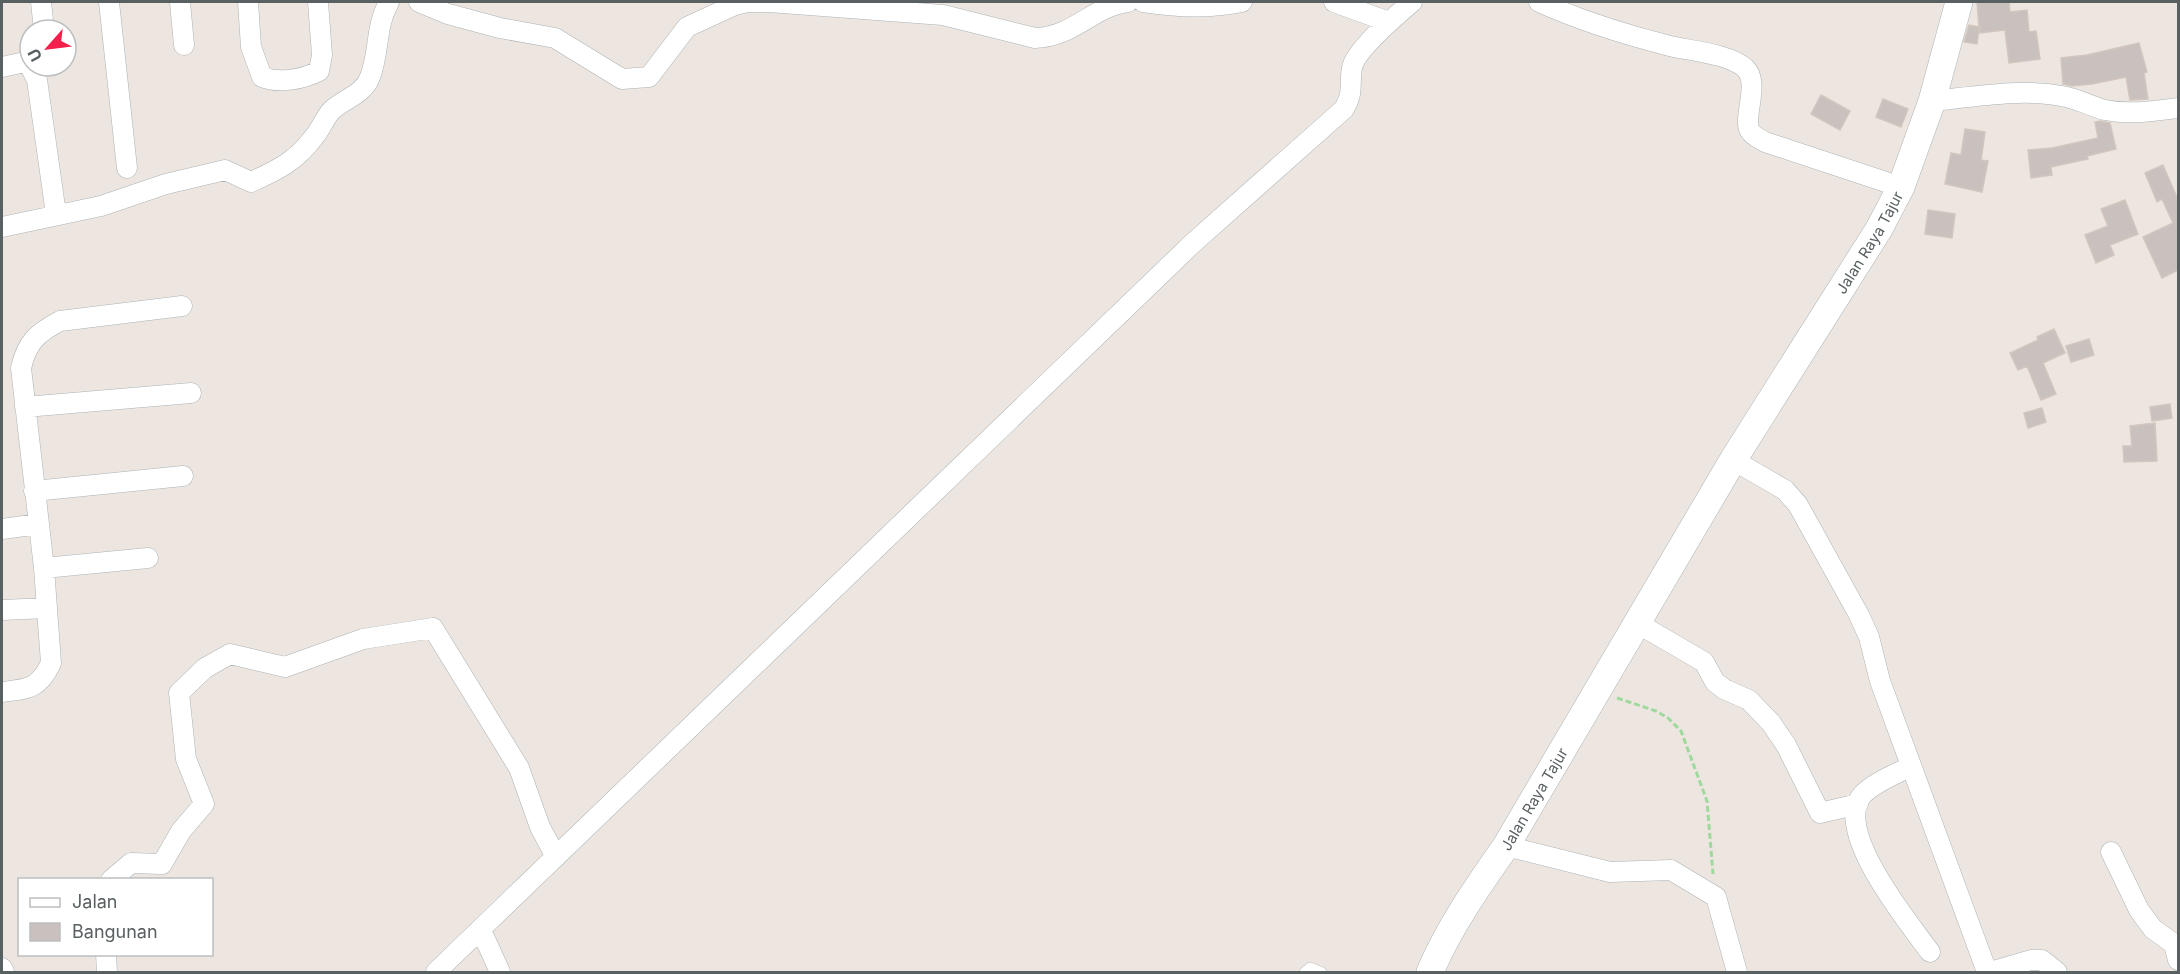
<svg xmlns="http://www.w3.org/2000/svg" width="2180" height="974" font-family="Inter,sans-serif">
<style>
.building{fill:#c8c1bd;stroke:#d2c6be;stroke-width:1.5}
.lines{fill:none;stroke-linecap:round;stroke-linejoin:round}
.service-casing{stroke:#acb2b4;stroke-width:10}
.minor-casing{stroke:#acb2b4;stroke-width:21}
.secondary-casing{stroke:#adb4b7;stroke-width:28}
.path{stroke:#9fd99d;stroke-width:3;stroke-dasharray:6 3;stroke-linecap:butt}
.service{stroke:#fff;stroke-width:9}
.minor{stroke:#fff;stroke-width:20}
.secondary{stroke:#fff;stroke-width:27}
.labels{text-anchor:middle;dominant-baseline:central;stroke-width:5;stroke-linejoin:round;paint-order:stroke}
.street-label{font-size:15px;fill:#596062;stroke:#fff}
</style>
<rect width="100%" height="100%" fill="#ede6e0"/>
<path class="building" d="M1977,2H2009L2010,12L2027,10L2029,32L2036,31L2040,59L2009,63L2005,30L1980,33L1979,28L1977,44L1964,42L1969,25L1979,27Z
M2139,43L2147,72L2144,73L2148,99L2130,100L2126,77L2092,84L2072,86L2063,84L2061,58L2087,55Z
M1821,95L1850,111L1840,130L1811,114Z
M1883,99L1908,109L1901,127L1876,117Z
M2100,121L2110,123L2116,149L2087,156L2088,159L2051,167L2052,175L2031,178L2028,150L2052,148L2098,138L2095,122Z
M1965,129L1985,132L1981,160L1988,161L1982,192L1945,184L1951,153L1961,155Z
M2163,165L2178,200V270L2162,278L2143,237L2173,223L2162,199L2157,202L2145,173Z
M2125,200L2138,234L2110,245L2114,255L2096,263L2085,235L2108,226L2101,209Z
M1928,210L1955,214L1952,238L1925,234Z
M2054,329L2065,353L2043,363L2056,394L2041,400L2027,366L2018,370L2010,353L2038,340L2037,337Z
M2089,339L2094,355L2071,362L2066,346Z
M2170,404L2172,418L2152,421L2150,407Z
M2042,408L2046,422L2028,428L2024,413Z
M2155,423L2157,461L2124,462L2123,446H2132L2130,426Z"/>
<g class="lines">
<g class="service-casing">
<path id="service" d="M1304,972L1310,967L1322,972"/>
</g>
<g class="minor-casing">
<path id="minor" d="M41,2L44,30
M109,2L127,168
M180,2L184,45
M248,2L251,47L262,77C279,84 304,79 319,71L322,55L318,2
M419,2L448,14L500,28L555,38L622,79L649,77L687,27L735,5L747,2H769L943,15L1035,38C1074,37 1093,6 1128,2
M1143,2C1179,7 1206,9 1242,2
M1334,2L1389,22
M1539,2C1579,20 1623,34 1666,45C1688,51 1728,53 1745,68C1761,83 1742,118 1750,131C1753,136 1760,139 1765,142L1901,187
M30,66L37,80L56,214
M2,67L25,62L30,65
M1932,101C1972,97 2022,88 2061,96C2076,98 2090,106 2105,110C2130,115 2154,111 2178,108
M2,227L101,206L166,184L225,170L251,182C278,170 296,161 314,137C321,129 325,117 332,110C344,99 364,94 370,77C380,51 375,27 389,2
M25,407L191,393
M1733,460L1785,490L1798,505L1859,615L1869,637L1880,681L1987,972
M34,491L183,476
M2,529L39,524
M44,568L148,558
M2,610L47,608
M1637,623L1704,662L1715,682L1724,689L1749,700L1771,723L1786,745L1820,813L1858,804
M2,692C28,689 39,689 51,663L44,568L21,368C27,342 37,333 60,321L182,306
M1911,766C1896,774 1875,782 1863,794C1831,829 1909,923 1930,952
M1506,846L1610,872L1671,870L1716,897L1737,972
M2111,852L2139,910L2153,929L2174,944L2178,960
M111,880L131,863L162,864L181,831L204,804L186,759L179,693L205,668L230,654L285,667L363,639L433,628L519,768L540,827L556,857
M481,930L500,972
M106,954L107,972
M2,968L4,972
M436,972L1193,243L1344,109C1354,93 1349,84 1352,68C1355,50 1397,15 1412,2
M1990,972L2031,960H2042L2057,972"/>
</g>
<g class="secondary-casing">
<g id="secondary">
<path id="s1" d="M1430,972C1449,927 1478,886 1506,846L1733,460L1879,229L1901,187L1932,101L1959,2"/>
</g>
</g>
<path class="path" d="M1617,698L1656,711L1668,718L1681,731L1707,801L1713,874"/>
<use href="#service" class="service"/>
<use href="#minor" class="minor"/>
<use href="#secondary" class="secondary"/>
</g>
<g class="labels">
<g class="street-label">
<text stroke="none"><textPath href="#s1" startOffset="852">Jalan Raya Tajur</textPath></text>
<text stroke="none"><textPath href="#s1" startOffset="202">Jalan Raya Tajur</textPath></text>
</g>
</g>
<rect width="2180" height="974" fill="none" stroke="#596062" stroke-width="6"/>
<rect x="18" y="878" width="195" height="78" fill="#ffffff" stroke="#bdbfc0" stroke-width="1.5"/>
<rect x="30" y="898" width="30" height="9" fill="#ffffff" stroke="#bdbfc0" stroke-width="1.5"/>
<text x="72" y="908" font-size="18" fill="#596062">Jalan</text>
<rect x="30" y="923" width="30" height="18" fill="#c8c1bd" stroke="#bdbfc0" stroke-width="1.5"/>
<text x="72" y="938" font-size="18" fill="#596062">Bangunan</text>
<g transform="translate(48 48) rotate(242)"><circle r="28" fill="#ffffff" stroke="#bdbfc0" stroke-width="1.5"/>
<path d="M0-4.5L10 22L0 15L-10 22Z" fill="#f3204d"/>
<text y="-9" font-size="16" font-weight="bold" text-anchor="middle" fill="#596062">U</text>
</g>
</svg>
